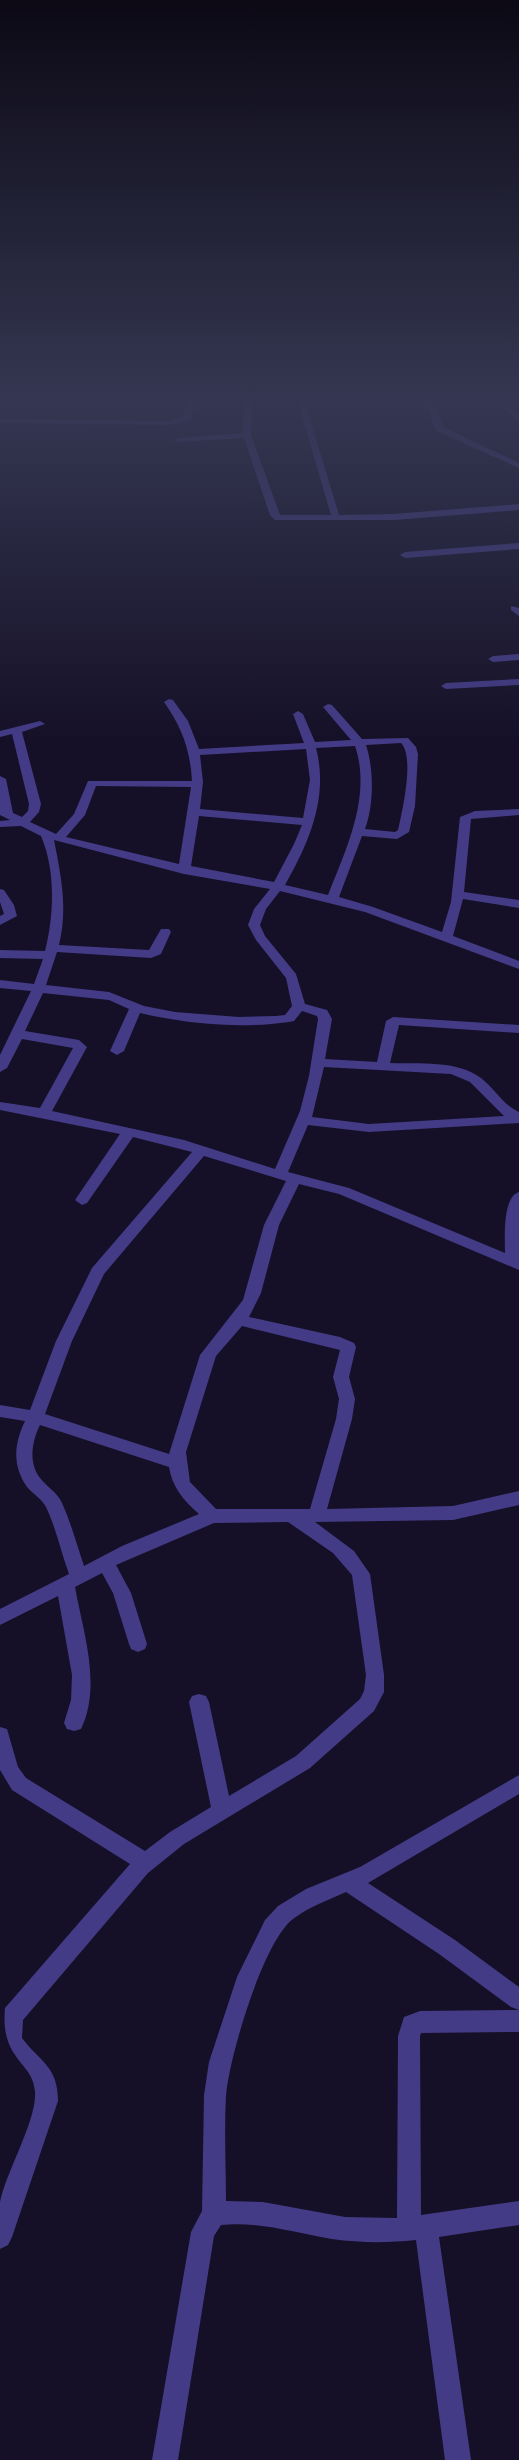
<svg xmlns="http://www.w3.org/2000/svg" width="519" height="2460" font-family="Manrope,sans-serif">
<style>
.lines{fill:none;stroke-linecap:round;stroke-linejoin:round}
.street{fill:#433b86;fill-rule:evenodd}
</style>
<rect width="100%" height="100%" fill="#151027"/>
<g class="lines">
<path class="street" d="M188,399H196L190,420L169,425L0,423V419L169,421L183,417Z
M244,399H252L251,435L280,515H331L297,399H304L339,515L394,514L519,504V510L394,520H275L270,515L244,438L178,442L174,440L178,438L243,433Z
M420,399H427L437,409L443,427L519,463V468L437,431L433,425L429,410Z
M490,399H498L519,415V421Z
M519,543V549L405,558L400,555L405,552Z
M511,606L519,608V616L511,610Z
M519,654V660L493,662L488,659L493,656Z
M519,679V685L446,689L441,686L446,683Z
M169,699L173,700L188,721L199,749L304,743L293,714L298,711L303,714L315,742L351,740L323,707L328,704L332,705L362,739L408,738L416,747L418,754L415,806L409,832L397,839L362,836L339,897L373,907L442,932L451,902L460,817L475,811L519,809V815L471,819L464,892L519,900V908L463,899L453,936L519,961V969L365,912L280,891L266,909L260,925L265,936L296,974L305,1004L327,1010L332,1019L325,1059L377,1062L386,1021L393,1017L519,1025V1033L399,1025L390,1063C419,1064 457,1060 481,1078C495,1089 503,1105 519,1112V1123L369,1132L308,1125L288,1172L349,1188L505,1253C505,1239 502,1197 519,1192V1270L339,1194L299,1184L279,1225L261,1293L249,1317L340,1337L354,1343L356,1347L349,1377L355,1399L352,1419L327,1509L453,1506L519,1491V1505L453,1520L315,1522L354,1551L370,1574L384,1675V1692L374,1711L310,1768L184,1844L148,1873L23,2020L22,2038C40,2062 58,2066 58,2101L12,2237L8,2245L0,2249C0,2234 0,2217 0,2202C6,2172 37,2120 35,2092C33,2061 0,2061 5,2008L130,1864L12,1790L0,1770V1727L7,1729L18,1767L26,1778L145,1851L170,1832L211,1807L189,1702L192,1696L199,1694L206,1696L209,1702L229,1796L296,1756L360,1699L364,1691L366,1675L352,1575L333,1553L288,1522L214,1523L116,1565L131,1593L147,1644L145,1649L138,1652L131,1649L129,1644L113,1593L102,1573L75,1587C83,1632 102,1685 81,1729L74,1731L67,1729L64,1723L71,1700L72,1675L58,1596L0,1625V1609L69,1574C61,1552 56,1528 46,1507C42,1499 33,1494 27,1487C12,1465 14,1444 25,1421L0,1417V1405L30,1410L56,1341L92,1268L192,1152L133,1137L87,1203L82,1205L75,1200L120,1134L0,1110V1102L40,1108L73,1048L22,1039L7,1068L0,1072V1055L31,991L0,988V980L34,984L43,959L0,958V950L45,951C54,915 56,871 41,836L21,826L0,827V821L10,820L0,815V776L6,779L13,813L22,817L28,811L29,804L12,734L0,737V731L40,721L45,724L22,732L41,804L39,812L30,822L56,834L74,814L88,781H192C190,749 182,728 164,702ZM401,743C415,757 402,812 398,830L395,832L365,829C374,805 374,769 366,745ZM355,746C372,796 346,849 328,895L285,885C309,843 329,797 316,748ZM306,749L310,780L303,818L200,809L203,782L200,755ZM96,786L191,787L179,864L66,837L85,815ZM199,816L302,825L294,844L274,882L191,866ZM54,840L184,874L270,889L254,909L248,925L256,940L286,978L292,1006L285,1015L276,1016L239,1017L175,1012L144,1006L109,992L46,985L57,952L151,958L161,954L171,932L169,929H161L149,950L59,945C68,908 61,876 54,840ZM43,993L109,1000L129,1009L110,1051L117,1055L124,1051L140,1013C187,1024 241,1029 289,1022L294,1021L302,1011L317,1016L318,1019L309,1076L300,1111L275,1169L184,1140L52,1111L87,1047L79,1040L25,1031ZM324,1067L451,1074L470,1082L504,1116L369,1124L312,1117ZM204,1156L286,1181L264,1225L243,1300L200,1355L169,1454L45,1414L72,1341L104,1274ZM242,1326L340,1350L333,1377L339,1399L336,1419L310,1509H216L190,1482L186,1452L216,1356ZM40,1425L169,1467C172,1487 184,1501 199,1514L122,1546L84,1566C77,1545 71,1523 62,1503C58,1493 47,1487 40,1478C28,1463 32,1441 40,1425Z
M0,889L4,890L14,905L17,916L0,925V916L4,914L0,902Z
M519,1775V1794L368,1883L455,1940L519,1987V2010L511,2007L439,1954L346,1892C328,1900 309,1907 293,1919C263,1942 229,2057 226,2096C224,2131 226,2166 226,2201L263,2202L345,2217L397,2218L398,2036L404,2017L420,2011L519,2010V2032L421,2033L420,2036L421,2215L519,2201V2225L439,2237L471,2460H445L416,2240C388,2243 360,2243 332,2239C295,2233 259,2221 221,2225L214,2236L178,2460H152L191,2232L202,2211L204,2095L209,2062L237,1977L265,1920L278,1906L306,1889L360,1867Z"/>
</g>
<linearGradient id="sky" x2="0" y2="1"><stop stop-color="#0c0915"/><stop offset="0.54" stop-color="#353752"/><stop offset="1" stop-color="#353752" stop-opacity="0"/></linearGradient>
<rect width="519" height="743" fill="url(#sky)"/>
</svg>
